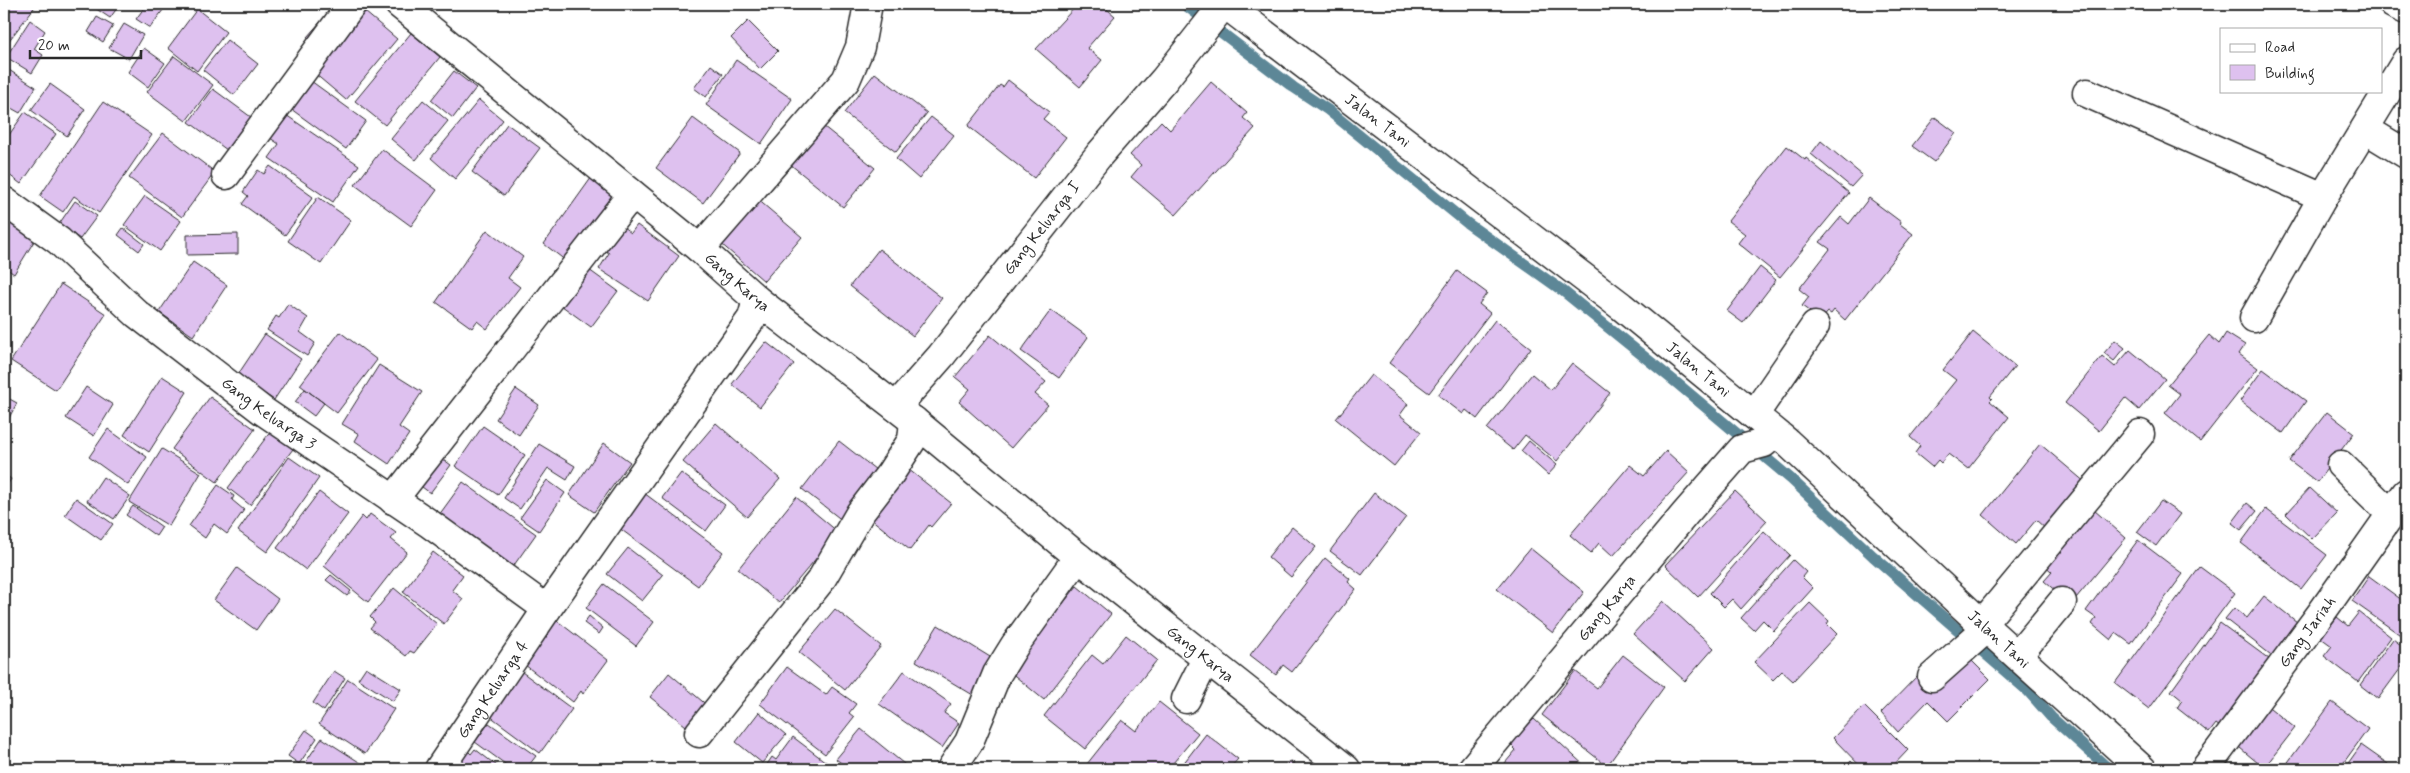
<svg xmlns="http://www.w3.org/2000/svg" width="2410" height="773" font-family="Mynerve,sans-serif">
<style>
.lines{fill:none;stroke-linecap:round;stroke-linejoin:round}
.stream{stroke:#5d8797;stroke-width:11}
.building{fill:#dec1ef;stroke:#2b2b2b}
.minor-casing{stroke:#2b2b2b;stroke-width:31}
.minor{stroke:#fff;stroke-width:28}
.labels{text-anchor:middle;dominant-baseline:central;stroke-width:4;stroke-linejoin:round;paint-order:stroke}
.street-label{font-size:16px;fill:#2b2b2b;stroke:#fff}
</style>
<rect width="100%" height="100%" fill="#fff"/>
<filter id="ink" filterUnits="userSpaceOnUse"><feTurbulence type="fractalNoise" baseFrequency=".02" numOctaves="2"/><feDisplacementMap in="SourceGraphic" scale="10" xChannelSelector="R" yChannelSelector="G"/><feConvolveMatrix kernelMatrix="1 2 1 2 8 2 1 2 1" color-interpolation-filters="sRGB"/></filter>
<g filter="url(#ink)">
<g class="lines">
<path class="stream" d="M1184,4L1293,87L1328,110L1467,223L1563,291L1678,384L1791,479L1873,556L2028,691L2051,717L2109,769"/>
</g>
<path class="building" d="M4,4H37L4,47Z
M89,4H120L110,18Z
M147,4H154L163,10L150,28L136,19Z
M336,4L311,40L307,37Z
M1078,4H1101L1115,16L1087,48L1102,60L1080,87L1036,49Z
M197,9L226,32L197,71L168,48Z
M365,12L397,39L346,100L314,73Z
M97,17L113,26L103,42L88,32Z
M30,20L45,31L34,49L43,55L32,73L6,57Z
M748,21L778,51L760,69L731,38Z
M124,24L143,35L129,59L109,48Z
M411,33L440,57L385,125L355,101Z
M227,40L258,64L234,95L203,70Z
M144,48L165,63L148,87L128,72Z
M174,56L213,85L186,121L147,92Z
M736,60L792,99L761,144L706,105Z
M711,65L723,74L706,97L694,88Z
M4,67L36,87L20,113L4,104Z
M454,71L476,88L453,118L431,100Z
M875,73L927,113L896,152L844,113Z
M1008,80L1049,112L1043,119L1066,137L1034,178L968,126L1000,85L1003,87Z
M311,81L366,121L346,149L291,109Z
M1211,82L1247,113L1243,118L1255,128L1176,215L1131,177L1141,165L1130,155L1161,121L1170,130Z
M50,84L85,109L67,136L31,110Z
M213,89L255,120L231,153L189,122Z
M423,100L448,121L416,160L391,139Z
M479,100L503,120L455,179L431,158Z
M103,102L152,135L99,213L74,196L63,212L40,196Z
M25,112L56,134L21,184L4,171V142Z
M286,115L359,165L333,202L269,158L279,144L270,138Z
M931,117L954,135L919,179L896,159Z
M1935,117L1956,133L1934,162L1912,146Z
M693,118L740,153L703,203L656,168Z
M507,124L540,148L504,196L472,172Z
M823,126L875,168L843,207L791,165Z
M163,133L215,172L182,217L129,178Z
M1821,141L1862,175L1851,187L1811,154Z
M1787,146L1805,160L1806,158L1849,193L1780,277L1738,243L1745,234L1728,221Z
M382,149L437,190L411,226L355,185Z
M270,166L313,197L285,235L242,204L248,196L243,192L258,170L264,174Z
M594,174L621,193L570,264L544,244Z
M145,196L181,221L160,251L124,225Z
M318,197L351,220L321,264L288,241Z
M756,198L802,237L764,281L719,242Z
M1869,198L1901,222L1900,224L1913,234L1845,320L1834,310L1831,314L1828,312L1821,320L1802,306L1809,297L1799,289L1830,249L1820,242L1841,217L1849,224Z
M75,201L97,216L80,239L59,224Z
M4,217L36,238L14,274L4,267Z
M618,223L631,233L637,225L679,256L648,301L599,269L609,253L601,248Z
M123,228L144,244L139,251L118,235Z
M487,230L523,257L508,278L520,287L487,329L477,321L472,328L436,302Z
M238,234V254L187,255V235Z
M879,249L942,298L913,336L850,286Z
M193,262L227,285L193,336L159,312Z
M585,267L618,291L591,327L558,303Z
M1760,267L1776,280L1743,323L1727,311Z
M1457,271L1487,293L1479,304L1490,313L1429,393L1389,363Z
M61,284L106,314L56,390L11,361Z
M288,304L308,318L300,332L315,343L307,356L267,330L276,316L279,318Z
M1051,310L1088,337L1059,378L1021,351Z
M1495,320L1531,348L1477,419L1466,410L1463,414L1438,395Z
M340,332L377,360L337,413L300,385Z
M1973,332L2015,366L1990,397L1992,399L1990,401L2009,417L1968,469L1948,454L1941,463L1938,460L1932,467L1915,453L1920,446L1910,437L1956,380L1943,370Z
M2226,333L2245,345L2239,354L2258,368L2200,442L2165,413L2180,394L2168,385L2209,335L2219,344Z
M265,334L301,359L274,400L237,376Z
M990,335L1046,382L1035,394L1048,405L1011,448L959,402L970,389L955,377Z
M2115,340L2125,348L2114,361L2104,353Z
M766,342L794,364L760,407L732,384Z
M2130,350L2165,379L2139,410L2125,398L2099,431L2065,403L2102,356L2115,367Z
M1572,363L1610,393L1557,461L1525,435L1513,450L1487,429L1532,374L1551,390Z
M379,365L422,392L399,427L409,434L389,464L355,441L359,434L342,424Z
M2263,369L2306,401L2283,433L2240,401Z
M1371,375L1408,404L1400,415L1421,432L1394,466L1336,419Z
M162,376L187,392L149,452L124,435Z
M86,387L113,405L94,436L66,418Z
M305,389L324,403L314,416L295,402Z
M516,389L539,405L519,435L496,419Z
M4,396L17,403L4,427Z
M210,397L255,429L217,482L172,449Z
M2327,412L2354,433L2317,482L2289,461Z
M716,423L780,479L747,517L683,462Z
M483,426L525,455L498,495L455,466Z
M108,429L147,457L128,485L89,457Z
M271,431L293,449L250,505L228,488Z
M839,441L880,473L843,521L802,489Z
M1529,441L1557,465L1548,475L1521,451Z
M604,443L630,462L594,512L569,495Z
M539,444L575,466L567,480L548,468L520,509L504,498Z
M2040,444L2086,483L2047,530L2036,520L2016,544L1983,515Z
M162,449L201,473L169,526L129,502Z
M1666,451L1689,472L1613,556L1599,543L1591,553L1570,535L1630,465L1644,476Z
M289,457L319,478L267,552L238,531Z
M440,457L451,465L430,493L418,484Z
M908,469L951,503L931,527L929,525L910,550L866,515Z
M681,473L725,505L706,531L662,498Z
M4,474L11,479L4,490Z
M103,477L130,496L114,519L87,501Z
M547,480L565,493L539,531L520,518Z
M463,482L536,534L512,568L439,515Z
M218,485L234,496L232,500L244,510L227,534L214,524L205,538L189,526Z
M2310,488L2337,513L2312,539L2286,514Z
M1735,491L1767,521L1698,597L1665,565Z
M319,492L348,514L306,570L277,548Z
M644,493L723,552L698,586L619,528Z
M1374,493L1406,517L1362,575L1330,551Z
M796,497L838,532L779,603L738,569Z
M76,498L113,524L101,540L65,515Z
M2161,501L2180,514L2156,546L2137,532Z
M2086,503L2126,538L2071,604L2044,581L2052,572L2038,559Z
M2247,503L2257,511L2241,530L2232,523Z
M133,506L162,527L156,536L126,515Z
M2266,509L2327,555L2301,589L2241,543Z
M370,514L396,533L391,539L407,552L368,602L324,566L362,516L366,520Z
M1292,527L1316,547L1291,577L1268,557Z
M1764,531L1790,555L1741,609L1732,599L1724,607L1710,593Z
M2138,540L2183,574L2131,644L2116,633L2111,640L2092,624L2096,618L2086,611Z
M628,548L663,575L642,601L607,574Z
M1530,548L1584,592L1553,633L1497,589Z
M433,552L463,575L452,590L463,599L444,624L403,592Z
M1325,558L1350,579L1348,582L1356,589L1292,672L1283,665L1276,675L1250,655Z
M1793,560L1806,572L1802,577L1813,588L1774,631L1763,620L1754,630L1741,618Z
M2200,567L2235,593L2149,709L2115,683Z
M237,568L278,599L256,630L214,600Z
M331,575L351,591L347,596L326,580Z
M2369,576L2406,603V639L2352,601Z
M604,584L654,622L636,646L586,608Z
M1077,586L1111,614L1044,700L1009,671Z
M394,588L437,624L414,653L410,651L406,656L370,628L375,622L370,617Z
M2264,596L2297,622L2283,640L2287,643L2275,658L2225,619L2234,608L2247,618Z
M1663,601L1714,648L1685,681L1633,634Z
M1810,603L1829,621L1827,624L1837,634L1793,681L1782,671L1773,680L1754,662Z
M835,609L881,646L845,690L799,652Z
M2359,612L2391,637L2358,682L2324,656L2332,646L2321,638L2337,617L2348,626Z
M551,616L608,660L583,694L581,691L573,702L525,665L533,655L526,649Z
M589,616L603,628L599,634L584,623Z
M2220,623L2269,659L2220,727L2216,724L2209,733L2177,708L2182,700L2171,691Z
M938,625L995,660L973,695L916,661Z
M1126,635L1157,660L1085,749L1044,716L1092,655L1103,664Z
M2393,639L2406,649V661L2378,699L2360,685Z
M1965,654L1990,679L1948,721L1928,701L1898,732L1881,713L1920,673Z
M1623,655L1664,687L1607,766L1542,715L1575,671L1597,688Z
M366,667L401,689L393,701L358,679Z
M787,667L826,695L832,687L856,704L849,713L854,717L825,754L760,704Z
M334,671L345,678L324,711L313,703Z
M904,671L951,704L944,713L959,723L942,748L879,704Z
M522,672L572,709L540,753L490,716Z
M669,673L709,707L691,730L650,697Z
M348,679L394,709L365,754L319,724Z
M1159,702L1198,733L1168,769H1083L1122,720L1136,731Z
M2332,702L2368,729L2339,769H2283Z
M2265,704L2295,728L2264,768L2234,743Z
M1864,706L1908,750L1890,769H1863L1833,738Z
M759,712L786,735L762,763L736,742Z
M1534,719L1588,769H1513L1505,763L1516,750L1510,744Z
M489,723L536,756L526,769H512L475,742Z
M861,729L909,768L908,769H849L836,759Z
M306,730L317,738L299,764L288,756Z
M1206,734L1238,759L1229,769H1179Z
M793,737L826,762L820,769H764L772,757L776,760Z
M322,738L370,769H301Z
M2361,745L2388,764L2385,769H2344Z
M464,747L471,754L475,749L501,769H454Z
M1290,761L1300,769H1283Z
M1851,761L1859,769H1843Z"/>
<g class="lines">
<g class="minor-casing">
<g id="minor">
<path id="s1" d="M399,4L700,249L757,300L914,421L1078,557L1346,769"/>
<path id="s2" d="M1225,4L1621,306L1787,442L1982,624L2142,769"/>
<path d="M2393,4L2406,10"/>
<path d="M2087,93L2323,197L2406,61"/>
<path d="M2365,129L2406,154"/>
<path d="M226,175L352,4"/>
<path id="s3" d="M4,201L59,241L137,314L263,411L430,524L547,609"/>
<path d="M700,249L846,80L860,47L868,4"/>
<path d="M2254,318L2323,197"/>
<path id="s4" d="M896,407L941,356L1099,155L1164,80L1224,4"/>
<path d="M1754,415L1815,326"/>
<path d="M2341,465L2392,515"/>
<path d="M393,500L632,194"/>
<path d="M1982,624L2140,434"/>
<path d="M2018,655L2062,602"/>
<path d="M1932,677L1987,628"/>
<path d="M1186,699L1206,659"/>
<path d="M699,733L821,580L860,513L890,474L912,440L914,421"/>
<path id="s5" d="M439,769L547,609L752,318L757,300"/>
<path d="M951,769L969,742L997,674L1015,645L1078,557"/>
<path id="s6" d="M1472,769L1685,514L1742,449L1764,443L1775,433"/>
<path id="s7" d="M2205,769L2322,612L2406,493"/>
</g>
</g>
<use href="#minor" class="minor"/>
</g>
</g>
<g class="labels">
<g class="street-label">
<text stroke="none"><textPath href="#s2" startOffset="192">Jalan Tani</textPath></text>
<text stroke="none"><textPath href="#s4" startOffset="231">Gang Keluarga I</textPath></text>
<text stroke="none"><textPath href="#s1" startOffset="438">Gang Karya</textPath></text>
<text stroke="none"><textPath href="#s2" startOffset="598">Jalan Tani</textPath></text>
<text stroke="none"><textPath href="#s3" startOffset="340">Gang Keluarga 3</textPath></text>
<text stroke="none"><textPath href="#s6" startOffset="210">Gang Karya</textPath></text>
<text stroke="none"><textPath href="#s7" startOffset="171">Gang Jariah</textPath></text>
<text stroke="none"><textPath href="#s2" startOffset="1002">Jalan Tani</textPath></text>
<text stroke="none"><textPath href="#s1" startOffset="1032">Gang Karya</textPath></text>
<text stroke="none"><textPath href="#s5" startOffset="96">Gang Keluarga 4</textPath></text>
</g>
</g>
<rect width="2410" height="773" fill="none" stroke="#fff" stroke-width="20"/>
<rect x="10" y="10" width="2390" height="753" fill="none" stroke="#2b2b2b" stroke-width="2" filter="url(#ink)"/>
<rect x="2220" y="28" width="162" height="65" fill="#ffffff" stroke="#aaaaaa"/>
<rect x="2230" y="44" width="25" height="8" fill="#ffffff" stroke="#aaaaaa"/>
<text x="2265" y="52" font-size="15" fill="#2b2b2b">Road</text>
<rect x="2230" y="65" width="25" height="15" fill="#dec1ef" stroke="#aaaaaa"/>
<text x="2265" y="78" font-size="15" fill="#2b2b2b">Building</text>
<path d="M30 50v8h111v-8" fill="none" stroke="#2b2b2b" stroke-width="2.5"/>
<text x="38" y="50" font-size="15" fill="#2b2b2b" stroke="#ffffff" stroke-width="4" paint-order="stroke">20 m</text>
</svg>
